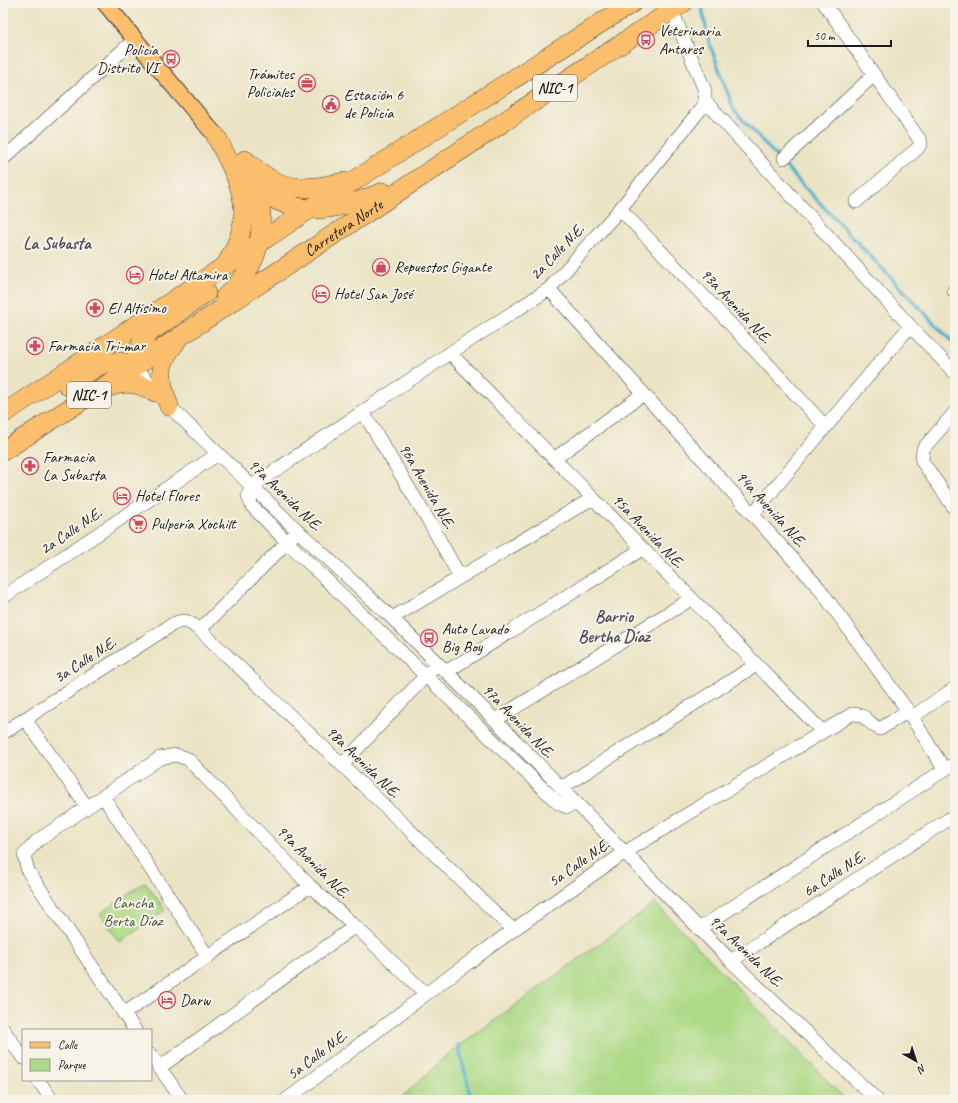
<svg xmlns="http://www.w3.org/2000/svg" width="958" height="1103" font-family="Caveat,sans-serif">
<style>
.green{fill:#adda87;stroke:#647b52}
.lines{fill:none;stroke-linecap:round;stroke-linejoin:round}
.stream{stroke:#4faece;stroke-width:3.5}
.minor-casing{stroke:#3b3a35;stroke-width:14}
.major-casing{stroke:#3b3a35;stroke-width:18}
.highway-casing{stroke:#3b3a35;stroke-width:20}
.minor{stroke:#fff;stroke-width:13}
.major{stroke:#fabe6d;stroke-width:16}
.highway{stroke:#fabe6d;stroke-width:19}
.labels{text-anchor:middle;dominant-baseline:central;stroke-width:4;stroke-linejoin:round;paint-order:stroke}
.shield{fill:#f7f3e8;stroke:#5e5c59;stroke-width:1}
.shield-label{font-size:15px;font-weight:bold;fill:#1c1c1c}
.poi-label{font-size:16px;fill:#1c1c1c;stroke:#f7f3e8;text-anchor:start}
.street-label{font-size:16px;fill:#1c1c1c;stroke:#f7f3e8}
.park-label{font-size:16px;fill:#48553c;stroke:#f7f3e8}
.neighbourhood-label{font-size:17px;font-weight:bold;fill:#534d5c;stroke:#f7f3e8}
</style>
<rect width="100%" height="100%" fill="#f7f3e8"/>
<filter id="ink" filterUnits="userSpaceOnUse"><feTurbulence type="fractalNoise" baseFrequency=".025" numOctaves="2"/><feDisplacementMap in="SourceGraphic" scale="8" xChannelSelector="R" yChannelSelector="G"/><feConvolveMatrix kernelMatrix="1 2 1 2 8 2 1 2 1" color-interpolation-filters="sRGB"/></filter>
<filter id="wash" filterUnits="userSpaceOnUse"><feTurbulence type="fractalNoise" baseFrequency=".012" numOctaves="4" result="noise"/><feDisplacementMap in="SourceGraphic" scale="16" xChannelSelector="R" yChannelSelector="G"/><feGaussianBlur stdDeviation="0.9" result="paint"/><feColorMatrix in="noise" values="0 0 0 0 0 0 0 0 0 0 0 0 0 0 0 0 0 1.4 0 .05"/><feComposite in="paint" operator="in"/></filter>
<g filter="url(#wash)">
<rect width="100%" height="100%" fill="#eae3c4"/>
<path class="green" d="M145,882L165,910L120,942L100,914Z
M655,903L846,1100H399L446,1056Z"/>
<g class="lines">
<path class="stream" d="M701,3L709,42L734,110L797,179L955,345
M458,1045L472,1100"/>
</g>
</g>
<g filter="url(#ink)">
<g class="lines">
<g class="minor-casing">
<path id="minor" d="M824,3L919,139L921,143L918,148L856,202
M705,101L910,326L955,373
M784,158L874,75
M3,159L134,40
M620,209L722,315L826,427
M549,289L819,588L908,711L944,769
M954,291L955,290
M450,353L822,731
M135,366L169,406L295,528L392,618L495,720L731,961L877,1100
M363,412L430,523L460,577
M955,412L923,449L922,461L955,509
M554,459L643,394
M753,514L910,326
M3,597L218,454
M392,618L593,498
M200,630L293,536
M446,672L642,549
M912,717L955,688
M25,719L87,807
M495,720L691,599
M3,733L173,624C186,618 189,622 200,630L342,765L513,930
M342,765L432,669
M561,788L756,665
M103,796L208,957
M574,803L567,807L558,803L287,542L252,506L248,496L252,486L450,353L549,289L620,209L700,110L705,101V91L669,3
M699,929L955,763
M731,961L955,815
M125,1013L310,886
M3,1029L23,1058
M135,1030L28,871L24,855L37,841L160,758L176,755L188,759L310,886L355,926L426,994
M151,1055L182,1100
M159,1068L355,926
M38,1080L52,1100
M286,1100L426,994L513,930L624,853L852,714C866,713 869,725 880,729L908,711"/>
</g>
<g class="major-casing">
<path id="major" d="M105,3L160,70L216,136"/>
</g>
<g class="highway-casing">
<g id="highway">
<path d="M216,136C241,185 258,212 227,263"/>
<path d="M247,162C254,167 260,173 267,177C291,193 317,188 344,182"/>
<path d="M251,185C295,219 335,212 383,192"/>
<path d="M225,297C257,269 268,233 257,191C255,181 250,170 245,160"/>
<path d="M135,366C136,353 140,343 149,333L206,293"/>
<path d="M68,386C93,370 105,354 135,366"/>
<path d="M109,387C126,380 139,383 155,392"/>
<path d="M169,406C159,380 157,364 176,342"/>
<path d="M3,414L310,209L632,3"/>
<path id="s1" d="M3,451L122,375L683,3"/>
</g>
</g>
<use href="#minor" class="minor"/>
<use href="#major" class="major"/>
<use href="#highway" class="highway"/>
</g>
</g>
<defs>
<g id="bus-ring" transform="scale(0.9)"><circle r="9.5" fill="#f7f3e8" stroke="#d1495b" stroke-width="1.5"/><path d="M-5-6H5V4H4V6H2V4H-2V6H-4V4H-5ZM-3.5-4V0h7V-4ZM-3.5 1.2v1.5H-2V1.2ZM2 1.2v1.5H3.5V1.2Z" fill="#d1495b"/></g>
<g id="office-ring" transform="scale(0.9)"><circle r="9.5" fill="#f7f3e8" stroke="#d1495b" stroke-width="1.5"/><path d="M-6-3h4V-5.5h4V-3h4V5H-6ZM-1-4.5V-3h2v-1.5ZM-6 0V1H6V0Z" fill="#d1495b"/></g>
<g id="civic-ring" transform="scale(0.9)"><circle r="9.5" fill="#f7f3e8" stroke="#d1495b" stroke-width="1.5"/><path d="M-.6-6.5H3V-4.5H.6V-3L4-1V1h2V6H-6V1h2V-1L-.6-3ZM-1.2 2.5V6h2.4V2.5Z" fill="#d1495b"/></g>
<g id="shop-ring" transform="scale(0.9)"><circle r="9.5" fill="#f7f3e8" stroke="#d1495b" stroke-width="1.5"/><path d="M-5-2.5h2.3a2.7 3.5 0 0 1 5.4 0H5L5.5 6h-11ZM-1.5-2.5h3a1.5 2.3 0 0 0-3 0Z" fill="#d1495b"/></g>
<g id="hotel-ring" transform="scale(0.9)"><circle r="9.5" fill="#f7f3e8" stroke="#d1495b" stroke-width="1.5"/><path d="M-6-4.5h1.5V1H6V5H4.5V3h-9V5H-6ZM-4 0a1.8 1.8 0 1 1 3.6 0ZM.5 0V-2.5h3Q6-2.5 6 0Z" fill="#d1495b"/></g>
<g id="pharmacy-ring" transform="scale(0.9)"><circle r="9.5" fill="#f7f3e8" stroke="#d1495b" stroke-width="1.5"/><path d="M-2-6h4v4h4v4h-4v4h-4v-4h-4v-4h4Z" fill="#d1495b"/></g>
<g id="supermarket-ring" transform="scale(0.9)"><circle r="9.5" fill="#f7f3e8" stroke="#d1495b" stroke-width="1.5"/><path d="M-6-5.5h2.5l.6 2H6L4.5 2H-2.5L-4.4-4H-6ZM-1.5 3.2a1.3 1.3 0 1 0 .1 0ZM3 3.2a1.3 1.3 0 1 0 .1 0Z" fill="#d1495b"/></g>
</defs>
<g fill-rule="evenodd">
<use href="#bus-ring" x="646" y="40"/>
<use href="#bus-ring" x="171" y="59"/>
<use href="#office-ring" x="307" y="83"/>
<use href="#civic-ring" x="331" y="104"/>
<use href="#shop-ring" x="381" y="267"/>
<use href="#hotel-ring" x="135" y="275"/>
<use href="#hotel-ring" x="321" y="294"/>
<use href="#pharmacy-ring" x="95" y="308"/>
<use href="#pharmacy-ring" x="35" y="346"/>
<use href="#pharmacy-ring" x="30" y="466"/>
<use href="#hotel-ring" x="122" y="496"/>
<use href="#supermarket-ring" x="138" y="524"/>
<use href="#bus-ring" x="429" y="638"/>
<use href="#hotel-ring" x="167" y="1000"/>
</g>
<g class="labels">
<g class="shield">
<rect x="533" y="75" width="44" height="26" rx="3"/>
<rect x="67" y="382" width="44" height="26" rx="3"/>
</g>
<g class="shield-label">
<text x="555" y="88">NIC-1</text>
<text x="89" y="395">NIC-1</text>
</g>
<g class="poi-label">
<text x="659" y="31">Veterinaria<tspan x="659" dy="18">Antares</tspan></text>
<text x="158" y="50" text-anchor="end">Policía<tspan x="158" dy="18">Distrito VI</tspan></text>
<text x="294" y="74" text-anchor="end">Trámites<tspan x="294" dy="18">Policiales</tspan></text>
<text x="344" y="95">Estación 6<tspan x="344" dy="18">de Policía</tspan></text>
<text x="394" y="267">Repuestos Gigante</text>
<text x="148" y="275">Hotel Altamira</text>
<text x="334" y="294">Hotel San José</text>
<text x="108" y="308">El Altisimo</text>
<text x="48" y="346">Farmacia Tri-mar</text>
<text x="43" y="457">Farmacia<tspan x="43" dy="18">La Subasta</tspan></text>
<text x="135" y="496">Hotel Flores</text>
<text x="151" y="524">Pulpería Xochilt</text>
<text x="442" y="629">Auto Lavado<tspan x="442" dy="18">Big Boy</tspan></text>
<text x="180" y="1000">Darw</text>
</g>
<g class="street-label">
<text stroke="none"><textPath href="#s1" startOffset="407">Carretera Norte</textPath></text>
<text transform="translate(557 252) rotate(-46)">2a Calle N.E.</text>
<text transform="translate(736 306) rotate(47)">93a Avenida N.E.</text>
<text transform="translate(427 486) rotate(60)">96a Avenida N.E.</text>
<text transform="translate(285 495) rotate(44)">97a Avenida N.E.</text>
<text transform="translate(771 509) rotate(48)">94a Avenida N.E.</text>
<text transform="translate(71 531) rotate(-34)">2a Calle N.E.</text>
<text transform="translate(648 531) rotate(46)">95a Avenida N.E.</text>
<text transform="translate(85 660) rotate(-33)">3a Calle N.E.</text>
<text transform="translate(518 721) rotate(46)">97a Avenida N.E.</text>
<text transform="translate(363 762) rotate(44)">98a Avenida N.E.</text>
<text transform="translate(313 862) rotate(45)">99a Avenida N.E.</text>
<text transform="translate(579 863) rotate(-35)">5a Calle N.E.</text>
<text transform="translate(834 874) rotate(-33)">6a Calle N.E.</text>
<text transform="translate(746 951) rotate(44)">97a Avenida N.E.</text>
<text transform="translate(317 1055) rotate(-37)">5a Calle N.E.</text>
</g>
<g class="park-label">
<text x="133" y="903">Cancha<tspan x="133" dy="18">Berta Díaz</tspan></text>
</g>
<g class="neighbourhood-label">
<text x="57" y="243">La Subasta</text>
<text x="614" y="616">Barrio<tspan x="614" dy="20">Bertha Díaz</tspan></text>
</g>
</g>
<rect width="958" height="1103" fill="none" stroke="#f7f3e8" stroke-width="16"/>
<rect x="22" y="1029" width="130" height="52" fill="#f7f3e8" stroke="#9f9d96"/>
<rect x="30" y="1042" width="20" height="6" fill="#fabe6d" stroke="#9f9d96"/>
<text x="58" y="1049" font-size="12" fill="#1c1c1c">Calle</text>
<rect x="30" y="1059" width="20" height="12" fill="#adda87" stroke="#9f9d96"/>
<text x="58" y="1069" font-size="12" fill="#1c1c1c">Parque</text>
<g transform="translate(916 1061) rotate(141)" stroke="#f7f3e8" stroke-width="3" paint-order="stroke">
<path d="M0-3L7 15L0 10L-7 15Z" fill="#1c1c1c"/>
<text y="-6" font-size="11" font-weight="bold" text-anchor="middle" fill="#1c1c1c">N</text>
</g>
<path d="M808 40v6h83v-6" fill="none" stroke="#1c1c1c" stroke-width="2"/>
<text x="814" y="40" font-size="12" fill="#1c1c1c" stroke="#f7f3e8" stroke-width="3" paint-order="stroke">50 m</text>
</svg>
